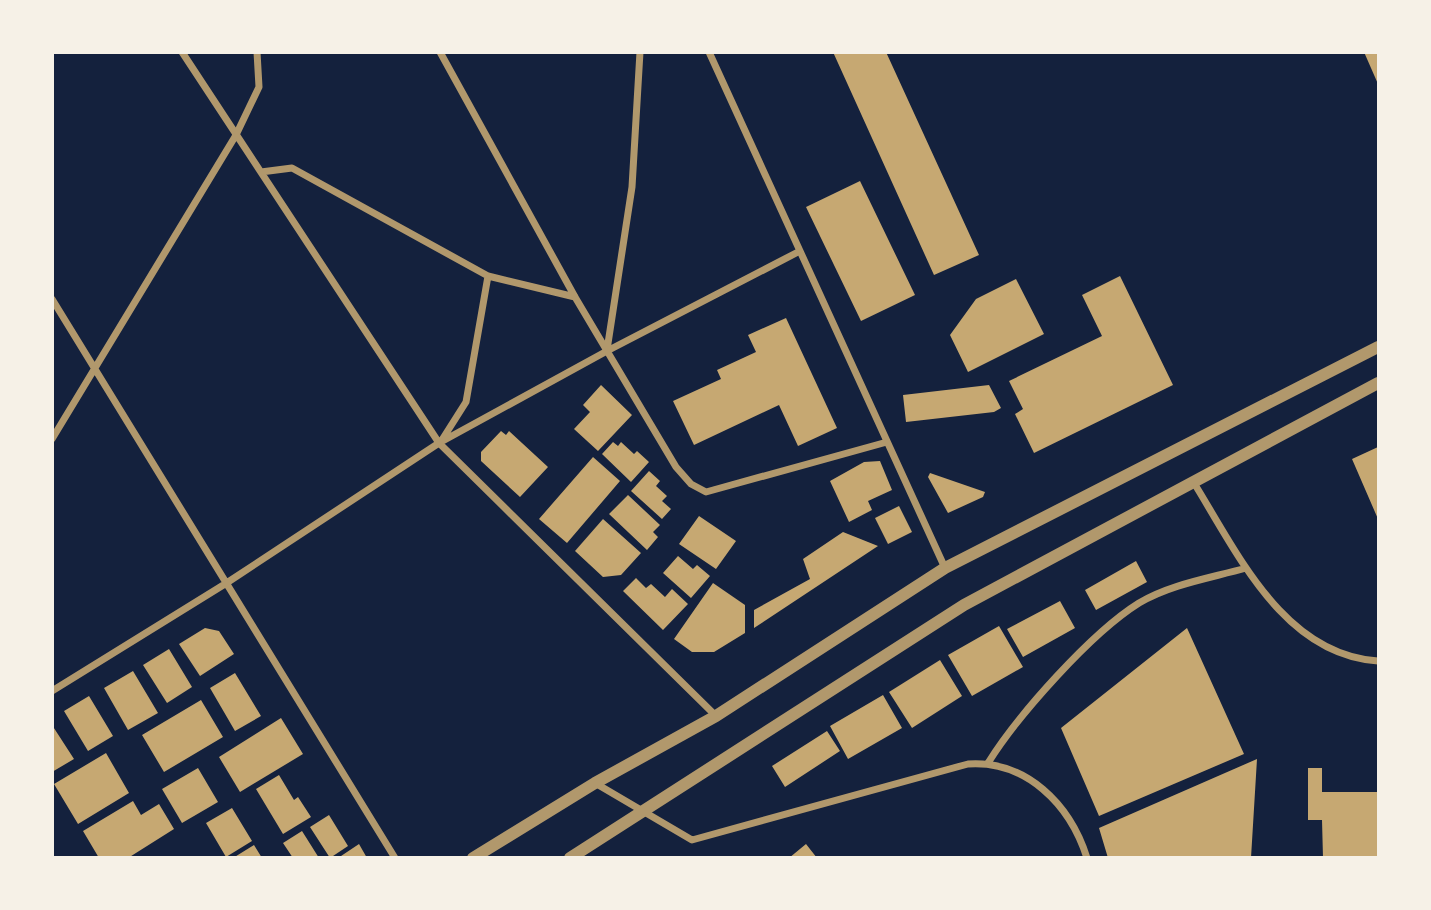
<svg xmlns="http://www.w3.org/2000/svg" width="1431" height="910" font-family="Inter,sans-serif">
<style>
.building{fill:#c6a872}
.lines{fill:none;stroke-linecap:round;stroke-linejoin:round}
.minor{stroke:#b1986c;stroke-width:7}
.tertiary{stroke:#b1986c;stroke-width:12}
</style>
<rect width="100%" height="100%" fill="#14213d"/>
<path class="building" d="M833,52H886L979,255L934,275Z
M1364,52H1378V84Z
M860,181L915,295L861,321L806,207Z
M1120,276L1173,385L1034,453L1015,414L1023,409L1009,381L1102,336L1082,295Z
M1016,279L1044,334L968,372L950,335L976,299Z
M786,318L837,428L798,446L779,405L694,445L673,401L721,379L717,370L756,352L748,335Z
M601,385L632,415L598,451L574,429L590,412L583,405Z
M989,385L1001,408L994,412L906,422L903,395Z
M501,431L506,435L509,431L548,467L520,497L481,461V452Z
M613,442L618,446L621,442L634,454L637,451L649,462L631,482L602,454Z
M1378,447V519L1352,459Z
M593,457L620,481L567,543L539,519Z
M880,461L892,490L868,501L872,510L849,522L830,481L864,462Z
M649,471L660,481L656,486L667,496L662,501L671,509L662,519L631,491Z
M930,473L985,492L983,497L948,513L928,477Z
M628,495L660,525L653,532L658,537L647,550L609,514Z
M899,506L912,532L888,544L875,518Z
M699,516L736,541L716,569L679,544Z
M603,519L641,553L621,575L603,577L575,551Z
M843,532L878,546L754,628V610L810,579L803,559Z
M678,556L693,569L697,565L710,576L691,598L663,573Z
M1136,561L1147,582L1096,610L1085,590Z
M636,578L646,588L651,584L665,597L672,589L688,604L663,630L623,591Z
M713,583L745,605V633L714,652H692L674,639Z
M1060,601L1075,628L1023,657L1007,629Z
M999,626L1023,667L972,696L948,655Z
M205,628L219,631L234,654L200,676L179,644Z
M1187,628L1244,754L1099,816L1061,728Z
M169,649L192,687L167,703L143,665Z
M940,660L962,696L912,728L889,692Z
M133,671L158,713L128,730L104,688Z
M235,673L261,716L235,731L210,688Z
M883,695L902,728L848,759L830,726Z
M89,696L113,736L88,751L64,711Z
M201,700L223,737L164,772L142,735Z
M281,718L303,754L240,792L219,757Z
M52,725L74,759L52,772Z
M827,731L840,751L785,787L772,766Z
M106,753L129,793L78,824L54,784Z
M1257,759L1251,858H1108L1099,828Z
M198,768L218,802L182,823L162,789Z
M1308,768H1322V792H1378V858H1323L1322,820H1308Z
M279,775L294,800L298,797L311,817L283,834L256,789Z
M133,801L141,815L159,804L174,829L128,858H99L83,831Z
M232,808L252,841L226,857L206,823Z
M329,815L348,846L330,858L310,827Z
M302,831L319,858H293L283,843Z
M359,844L367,858H338Z
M806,844L817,858H789Z
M254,845L262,858H233Z"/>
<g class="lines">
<path class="minor" d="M182,52L439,443L716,716
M440,52L575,297L676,467L691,484L706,492L887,442
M709,52L945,568
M261,172L292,168L488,276L575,297
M52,299L395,858
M607,350L632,187L640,52
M52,439L236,135L259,87L257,52
M440,443L466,402L488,276
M1194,483C1238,554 1284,655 1378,661
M52,691L225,584L439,443L607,351L800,251
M988,763C1018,715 1091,633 1139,603C1171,584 1211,578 1246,568
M595,783L692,840L968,764C1026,760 1070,804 1087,858"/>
<path class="tertiary" d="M473,858L595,783L716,716L945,568L1378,347
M570,858L964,605L1378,383"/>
</g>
<rect width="1431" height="910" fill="none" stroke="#f6f1e7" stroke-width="108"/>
</svg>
